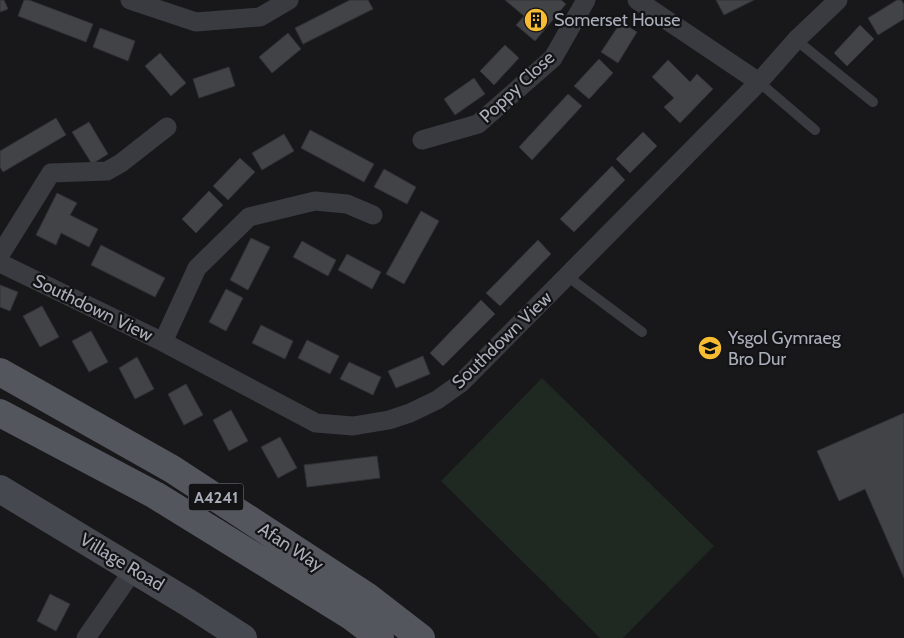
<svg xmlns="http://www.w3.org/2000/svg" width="904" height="638" font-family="Cabin,sans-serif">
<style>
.green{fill:#1f2821}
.building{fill:#424347;stroke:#323236}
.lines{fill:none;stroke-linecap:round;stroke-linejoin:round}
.lane{stroke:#3a3b41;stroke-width:10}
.street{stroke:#3a3b41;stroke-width:19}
.secondary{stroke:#46484f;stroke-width:28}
.primary{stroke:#54565e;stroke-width:28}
.labels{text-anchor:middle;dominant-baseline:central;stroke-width:4.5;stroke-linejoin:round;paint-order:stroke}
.shield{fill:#131315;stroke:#7c8088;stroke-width:1}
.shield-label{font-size:16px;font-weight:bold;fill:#a9aeba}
.poi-label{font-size:18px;fill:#a9aeba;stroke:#131315;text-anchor:start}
.street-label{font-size:18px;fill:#a9aeba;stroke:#131315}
</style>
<rect width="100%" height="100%" fill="#18181a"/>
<path class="green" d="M542,378L714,546L623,638H600L441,481Z"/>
<path class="building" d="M0,0H4L8,9L0,12Z
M24,0H29L93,24L86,42L18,16Z
M350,0H368L373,9L303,44L295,28Z
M505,0H561L566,4L535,41L516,25L524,16Z
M716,0H754L724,15Z
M897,0H901L904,4V19L878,35L868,18Z
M621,22L637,32L618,63L601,52Z
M860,25L874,39L847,66L834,53Z
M100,28L135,41L128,61L93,47Z
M288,33L301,49L272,73L259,57Z
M505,45L519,58L494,85L480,71Z
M160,53L186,83L171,96L145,66Z
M599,59L613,73L589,99L574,86Z
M668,60L690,82L697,74L713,89L680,123L664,107L674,98L652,77Z
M229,67L235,86L199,98L193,79Z
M474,78L485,94L455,115L444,99Z
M568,94L582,106L532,160L519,147Z
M56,118L66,135L3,172L0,167V151Z
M89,122L108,154L92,164L72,132Z
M310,130L374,164L364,182L301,148Z
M643,132L657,146L630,173L616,159Z
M284,134L294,151L262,170L252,153Z
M240,158L255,172L228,200L213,186Z
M612,166L625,180L574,232L560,219Z
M384,169L416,187L407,204L374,187Z
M209,191L223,205L196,233L182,219Z
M57,193L77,203L70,215L98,229L89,247L61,233L56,245L36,235Z
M421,211L439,221L404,284L386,274Z
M251,238L270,247L248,290L230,280Z
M538,240L551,254L500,306L486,293Z
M302,241L336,260L328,276L293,257Z
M101,245L165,278L155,297L91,265Z
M347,254L381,272L372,289L338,270Z
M0,285L18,292L10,311L0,307Z
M226,289L243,298L226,331L209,322Z
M481,300L495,314L443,366L430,353Z
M42,306L59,337L40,347L23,316Z
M261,325L293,341L285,359L252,343Z
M91,331L108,362L89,372L72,341Z
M307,340L339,356L330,374L298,358Z
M423,356L430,374L396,388L388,371Z
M137,357L154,389L135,399L119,368Z
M349,362L381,377L373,395L340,379Z
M186,384L203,415L184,425L168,394Z
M231,410L248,441L229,451L213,420Z
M904,413V578L865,489L839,501L817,451Z
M280,437L297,468L278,478L261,447Z
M377,456L380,478L307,487L304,465Z
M50,594L70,604L56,631L37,621Z"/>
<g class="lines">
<path class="lane" d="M796,40L873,102
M759,82L815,130
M567,276L642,332"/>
<path class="street" d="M130,0L196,22L260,17L289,0
M637,0L759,82
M422,140L478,124L553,58L586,0
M0,255L51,173L107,171L121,163L167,127
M0,263L163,342L316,423L353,426L389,420L410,413L437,400L461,383L759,82L796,40L838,0
M163,342L197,268L249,217L315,201L347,204L373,215
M86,638L134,569"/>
<path class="secondary" d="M0,489L187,602L243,638"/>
<path class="primary" d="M0,372L172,469L368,597L421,638
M0,413L155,495L351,616L380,638"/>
</g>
<defs>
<g id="building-disc" transform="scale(1.25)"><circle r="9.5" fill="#f7bc32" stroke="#131315"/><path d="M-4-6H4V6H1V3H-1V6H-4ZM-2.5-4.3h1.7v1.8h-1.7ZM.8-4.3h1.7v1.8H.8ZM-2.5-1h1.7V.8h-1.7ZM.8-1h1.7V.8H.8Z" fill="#111"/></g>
<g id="school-disc" transform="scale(1.25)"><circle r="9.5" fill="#f7bc32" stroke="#131315"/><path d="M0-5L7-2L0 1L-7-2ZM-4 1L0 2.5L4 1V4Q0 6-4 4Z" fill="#111"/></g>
</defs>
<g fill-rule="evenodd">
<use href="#building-disc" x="536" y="20"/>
<use href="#school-disc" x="710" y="348"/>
</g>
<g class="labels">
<rect class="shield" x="188.5" y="483.5" width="55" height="27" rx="4"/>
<g class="shield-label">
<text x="216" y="497">A4241</text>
</g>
<g class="poi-label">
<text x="554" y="20">Somerset House</text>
<text x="728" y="338">Ysgol Gymraeg<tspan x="728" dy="21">Bro Dur</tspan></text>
</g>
<g class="street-label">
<text transform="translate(517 87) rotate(-43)">Poppy Close</text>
<text transform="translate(93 308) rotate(26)">Southdown View</text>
<text transform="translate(502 340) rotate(-44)">Southdown View</text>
<text transform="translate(291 547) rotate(33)">Afan Way</text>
<text transform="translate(122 562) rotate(31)">Village Road</text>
</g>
</g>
</svg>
